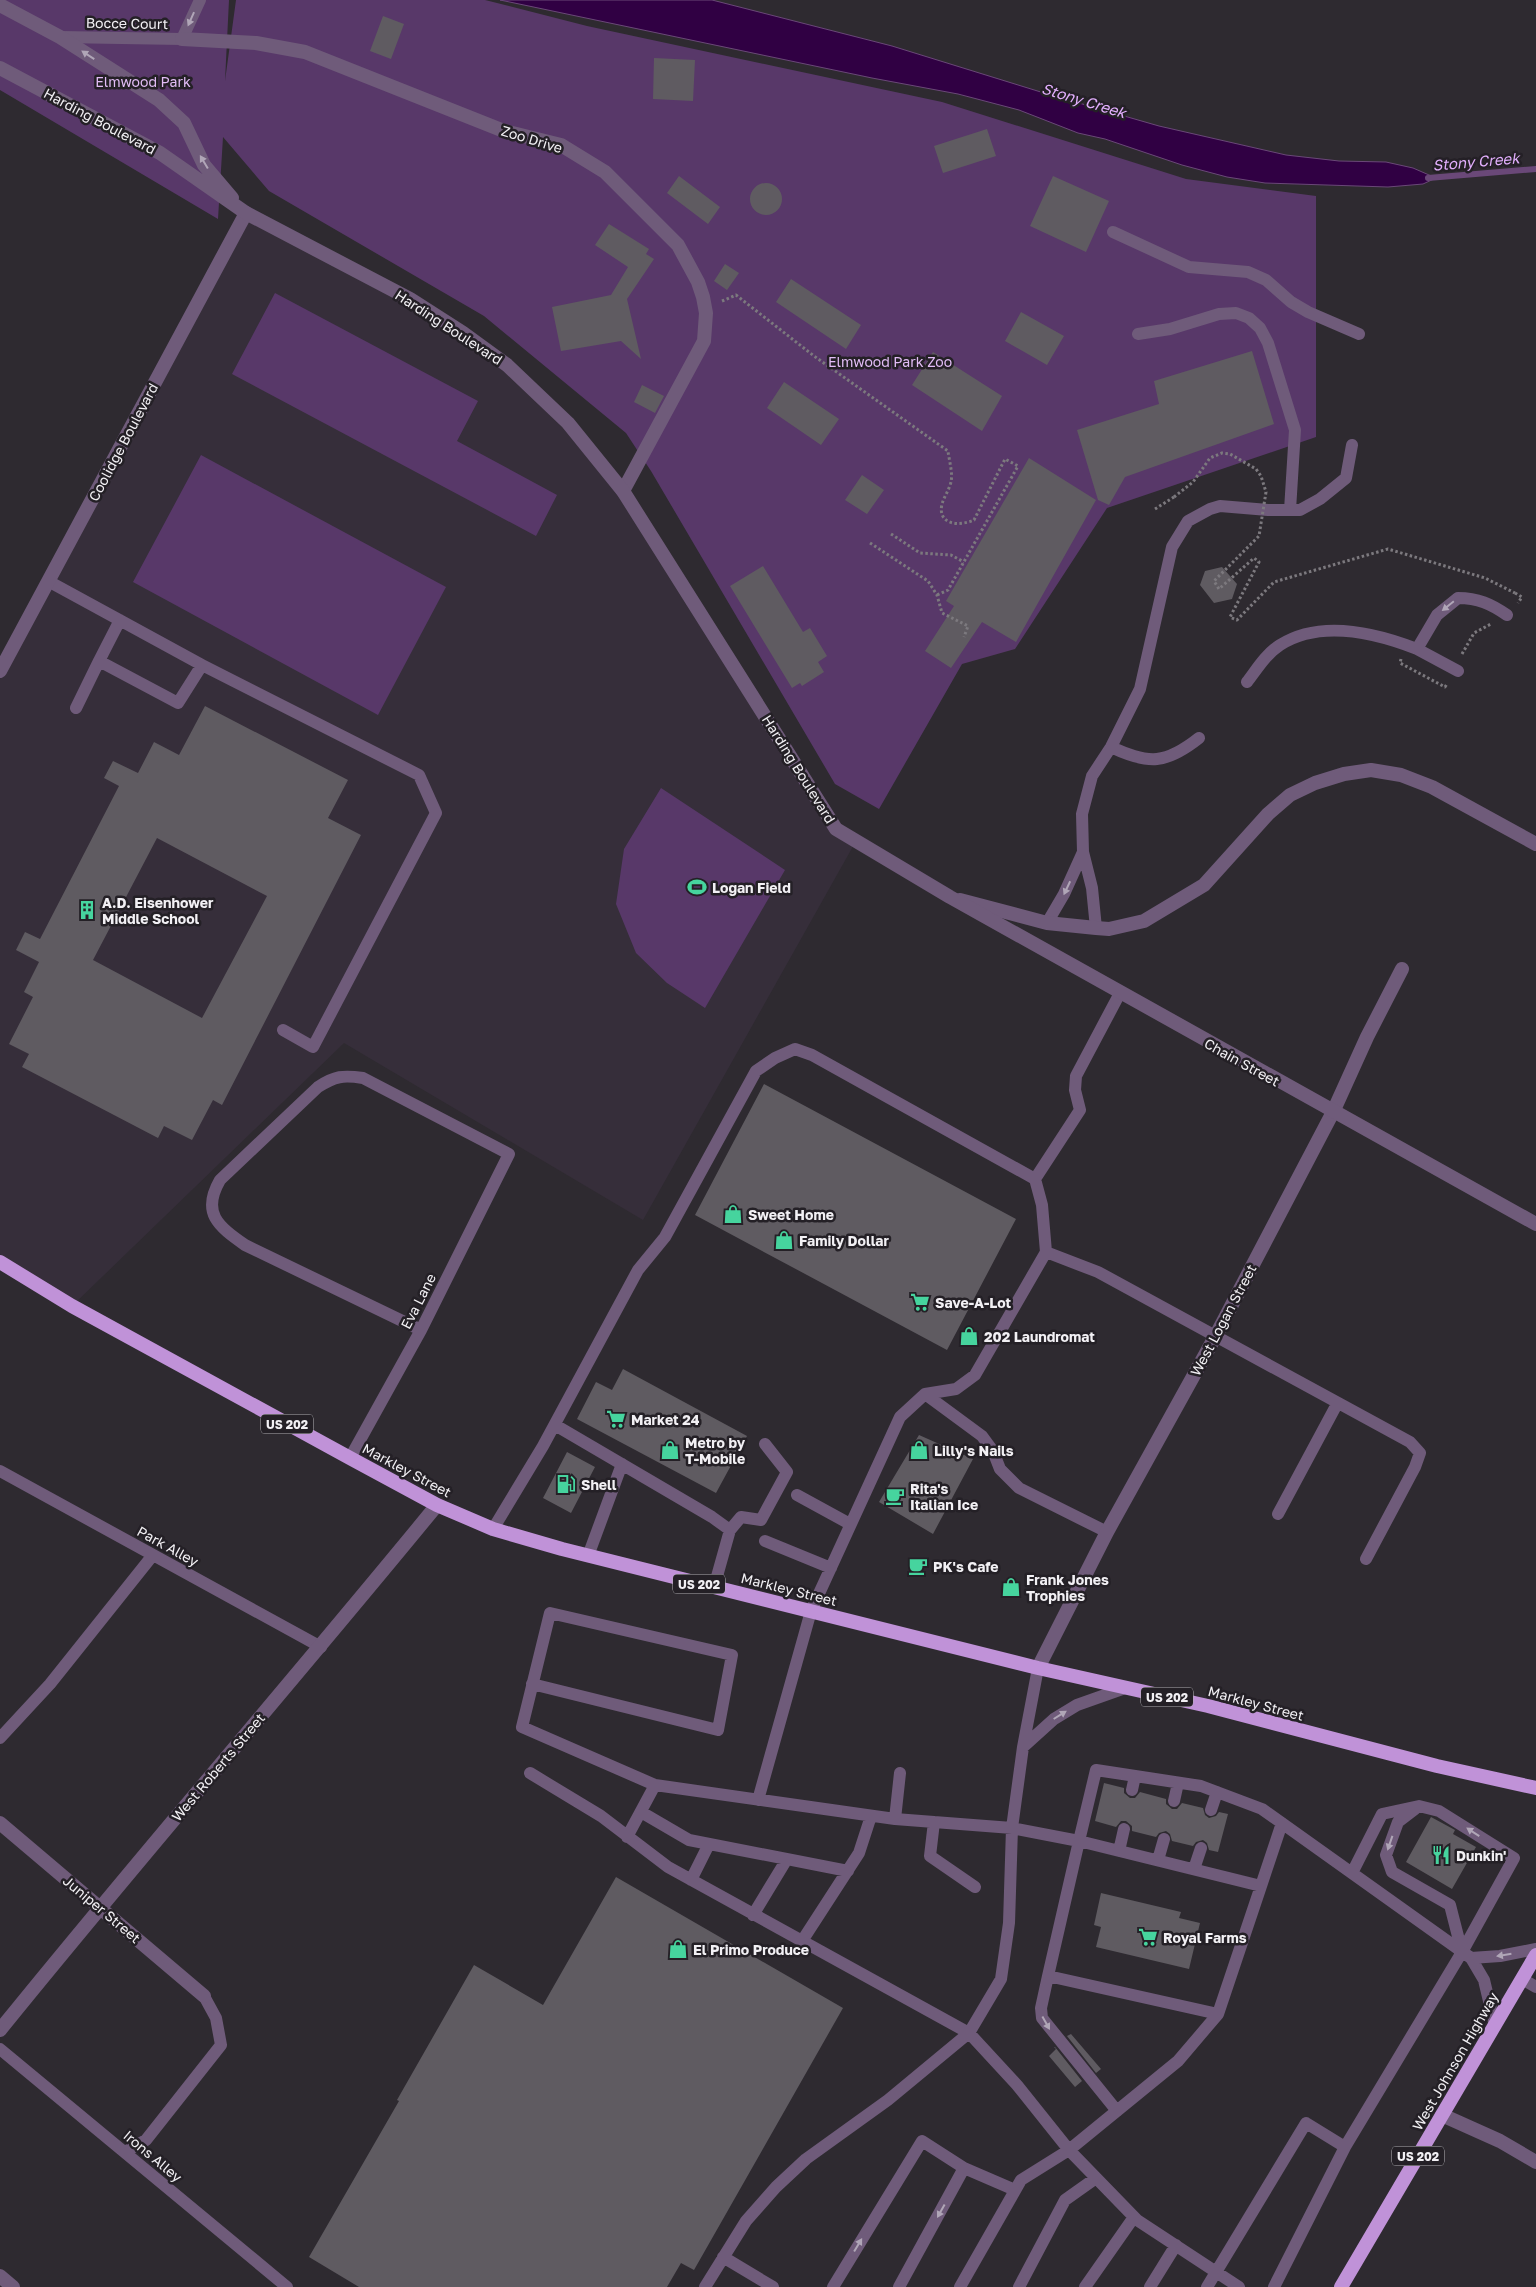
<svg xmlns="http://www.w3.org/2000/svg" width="1536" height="2287" font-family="'Golos Text',sans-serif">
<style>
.built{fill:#362e3a}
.green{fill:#583869}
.water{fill:#300043;stroke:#6a4878}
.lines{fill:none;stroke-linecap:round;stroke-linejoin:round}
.stream{stroke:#6a4878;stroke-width:6}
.building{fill:#5f5b61;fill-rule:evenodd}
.path{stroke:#7c797e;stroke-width:3;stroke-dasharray:2.5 2.5;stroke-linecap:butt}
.service{stroke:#6f5b7a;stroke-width:12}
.pedestrian{stroke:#6f5b7a;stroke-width:14}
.minor{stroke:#6f5b7a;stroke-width:14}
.tertiary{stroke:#6f5b7a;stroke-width:14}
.trunk{stroke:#c092d8;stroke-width:14}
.path-bridge{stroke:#7c797e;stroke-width:3;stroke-dasharray:2.5 2.5;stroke-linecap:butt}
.oneway{fill:#b0a6b7}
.labels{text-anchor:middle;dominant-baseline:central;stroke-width:5;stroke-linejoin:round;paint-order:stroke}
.shield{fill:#242026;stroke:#b4b2b6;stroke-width:1}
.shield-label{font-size:12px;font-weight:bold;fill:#f2f0f4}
.street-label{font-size:14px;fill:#f2f0f4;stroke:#242026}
.park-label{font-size:14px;fill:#e3bdf7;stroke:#242026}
.poi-label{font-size:14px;font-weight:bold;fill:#f2f0f4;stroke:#242026;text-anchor:start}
.water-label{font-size:15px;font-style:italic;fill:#e1aefc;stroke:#242026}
</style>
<rect width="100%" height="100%" fill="#2e2a30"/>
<path class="built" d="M246,213L410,299L507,365L623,491L836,828L856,841L643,1220L344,1043L72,1306L0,1266V671Z"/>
<path class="green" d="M0,0H229L225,81L236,0H485L587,26L942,102L1186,179L1316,196V437L1107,508L1015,649L962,664L879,809L835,784L651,471L626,433L484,316L269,191L223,137L218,219L0,90Z
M275,293L478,401L457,441L557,495L536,536L232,374Z
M201,455L446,587L378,715L133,582Z
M661,788L785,870L705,1008L667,983L636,953L616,904L624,849Z"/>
<path class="water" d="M500,0H712L892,46L1044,93L1159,126L1286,155L1339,161L1386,162L1413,168L1436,178L1423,184L1388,187L1265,183L1227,177L1182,165L1105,139L1078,133L1019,110L958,94L872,78Z"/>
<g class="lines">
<path class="stream" d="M1428,178L1536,169"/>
</g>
<path class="building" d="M383,16L404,24L391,59L370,51Z
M654,58L695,60L693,101L653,99Z
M987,129L996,156L943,173L934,146Z
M679,176L720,207L708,224L667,193Z
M1053,176L1109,201L1086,252L1030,226Z
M750 199a16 16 0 1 1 32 0a16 16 0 1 1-32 0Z
M609,224L649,249L646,254L654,259L627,299L641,359L621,341L561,351L552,307L611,295L628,267L595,245Z
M725,264L739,273L727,290L714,281Z
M791,279L861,325L846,349L776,302Z
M1021,312L1064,336L1047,365L1005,341Z
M1252,351L1274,424L1125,477L1109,505L1098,500L1077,430L1159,404L1154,381Z
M933,352L1002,396L982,431L912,385Z
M784,382L839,419L821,445L767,408Z
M642,385L664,396L655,413L634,402Z
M1029,458L1096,500L1016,642L982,622L951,668L925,651L954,606L946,601Z
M862,475L884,490L867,514L845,500Z
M763,566L803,632L810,628L827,656L818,662L824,672L802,686L800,683L792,688L730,586Z
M1222,567L1237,584L1232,599L1214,603L1200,585L1205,571Z
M205,706L348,780L328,818L361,835L222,1105L213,1100L192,1140L164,1126L158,1138L22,1067L29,1054L9,1044L33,997L24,992L39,962L16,950L25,932L40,939L119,786L104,778L113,761L138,773L154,742L179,755ZM157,838L267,896L202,1018L93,960Z
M764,1084L1016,1219L947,1350L695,1215Z
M623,1369L747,1436L716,1493L577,1419L596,1382L612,1390Z
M919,1435L973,1459L933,1534L879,1502Z
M567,1452L595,1467L571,1513L543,1498Z
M1104,1783L1124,1788V1793L1130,1798H1135L1140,1792L1166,1799V1804L1172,1809H1177L1182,1803L1203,1808L1205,1815L1209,1818L1216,1816L1219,1812L1228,1814L1218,1852L1209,1850L1207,1843L1203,1840L1196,1842L1193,1846L1172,1841L1170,1834L1166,1831L1159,1833L1156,1837L1132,1831V1826L1126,1821H1121L1116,1827L1095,1821Z
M1431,1817L1455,1830L1453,1834L1476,1847L1452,1889L1406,1862Z
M616,1877L843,2008L694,2270L681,2263L667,2287H359L309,2257L399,2101L397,2100L474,1965L543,2005Z
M1101,1893L1181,1912L1179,1918L1200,1923L1189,1969L1096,1947L1101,1927L1094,1925Z
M1071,2034L1101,2069L1096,2073L1067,2036Z
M1054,2047H1055L1082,2081L1075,2087L1049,2056L1056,2049Z"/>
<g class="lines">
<path class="path" d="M722,301L736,295L814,356L948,451C949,460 953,473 951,482C949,490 944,497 942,504C937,526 961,526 974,520L1005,459L1018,466L948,590L937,595
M1155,509L1174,497
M891,534L920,553L951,555L964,562
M870,543L928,581L937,595L942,613L968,626L964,637
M1515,593L1522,597L1518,603
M1462,654L1474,633L1491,624
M1401,659L1400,663L1445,687L1447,684"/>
<path class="service" d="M60,37L182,39L200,0
M1113,232L1189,267L1248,272L1266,280L1291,302L1308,312L1359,334
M1138,334L1170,329L1219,314L1236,313L1249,318L1260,328L1268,343L1295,430L1290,510
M48,581L202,665L419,775L436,813L313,1047L283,1030
M99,661L120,620
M1458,671L1417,649L1437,615L1458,598C1478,598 1491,604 1507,615
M1247,682C1257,669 1266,654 1280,645C1321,619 1376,633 1417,649
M76,708L99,661L178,703L202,665
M1111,747C1149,765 1166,764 1199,738
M1047,923L1064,894L1083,852
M1096,928L1092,888L1083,852L1082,814L1092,776L1111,747L1140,689L1172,547L1188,521L1210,509L1220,506L1268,510H1300L1320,499L1346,478L1352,445
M1046,1252L1098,1272L1410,1442L1420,1453L1415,1467L1366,1559
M925,1394L982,1436L993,1451L1000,1469L1019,1488L1107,1532
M555,1425L712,1517L730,1530L714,1587
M350,1458L421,1330L509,1154L363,1078C343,1075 335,1076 318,1087L220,1180C201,1213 218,1226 245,1245L421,1330
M0,1471L321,1647
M797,1495L850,1524
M1278,1514L1337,1404
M493,1529L543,1446L638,1270L665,1237L756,1071L775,1058L795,1049L812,1055L1035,1179
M730,1530L741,1517L761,1520L787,1472L765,1444
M765,1541L831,1568
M588,1556L622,1464
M532,1684L718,1730L732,1655L550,1613L522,1727L655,1785L895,1819L1012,1828L1079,1841L1096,1770L1201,1786L1262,1809L1471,1958L1484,1980L1495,2026
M0,1738L50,1684L153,1555
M1023,1747L1054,1719L1077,1705L1125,1688
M530,1773L601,1816L668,1867L969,2033L1017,2085L1069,2150L1137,2220L1239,2287
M1132,1790L1135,1776
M758,1800L811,1611L900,1417L925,1394L956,1389L975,1375L1046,1252L1042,1205L1035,1179L1080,1110L1075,1090L1076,1076L1120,993
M1174,1801L1178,1783
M1415,1809L1398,1822L1386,1855L1392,1872L1450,1905L1462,1952
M1211,1810L1217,1792
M641,1812L689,1840L848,1871
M895,1819L900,1773
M934,1822L930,1856L975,1887
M627,1837L655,1785
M1119,1851L1124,1829
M1158,1860L1164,1839
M1194,1869L1201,1848
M691,1880L709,1844
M1261,1886L1218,2014L1048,1976L1079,1841L1261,1886L1282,1823
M753,1915L787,1859
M802,1941L859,1853L871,1816
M1471,1958L1500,1956L1536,1949
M1048,1976L1041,2008L1042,2018L1117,2111
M1522,1979L1536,1987
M0,2049L287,2287
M125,2152L146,2140L221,2045L216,2018L204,1996
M723,2257L773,2287
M705,2287L746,2221L776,2187L806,2159L888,2100L969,2033L1001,1979L1009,1923L1012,1828L1023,1747L1038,1668
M833,2287L922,2141L964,2168L1015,2190
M899,2287L964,2168
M960,2287L1021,2180L1069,2150L1178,2061L1218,2014
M1019,2287L1065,2200L1096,2178
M1085,2287L1134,2217
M1150,2287L1176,2245
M1207,2287L1306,2123L1345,2147
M1274,2287L1345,2147L1462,1952L1514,1858L1439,1811L1419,1806L1382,1814L1352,1873"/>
<path class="pedestrian" d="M182,39L256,43L305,52L504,131L561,145L605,172L678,245L698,282L703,297L706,313L704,341L623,491"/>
<path class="minor" d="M0,671L246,213
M960,900L1047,923L1096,928L1109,929L1144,921L1204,885L1268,814L1290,795L1315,783L1344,774L1371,770L1401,775L1432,787L1536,844
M1038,1668L1107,1532L1215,1337L1333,1112L1367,1037L1402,969
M0,1823L204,1996
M0,2030C143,1853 293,1681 437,1505
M1442,2115L1500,2141L1536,2162
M0,2276L13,2287"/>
<path class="tertiary" d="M0,5L60,37L159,100L184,123L204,165L232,198
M0,68L160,153L246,213L410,299L463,333L507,365L568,423L623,491L836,829L950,897L1536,1224"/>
<path class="trunk" d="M0,1262L72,1306L350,1458L437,1505L493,1529L562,1549L1038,1668L1208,1706L1437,1766L1536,1788
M1341,2287L1536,1955"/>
<path class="path-bridge" d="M1174,497L1193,482L1210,458L1222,453L1230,454L1256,469L1261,476L1266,492L1259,536L1214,581L1219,589L1254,558L1259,562L1230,617L1237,620L1274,582L1388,549L1485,578L1515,593"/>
</g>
<defs><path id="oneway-solid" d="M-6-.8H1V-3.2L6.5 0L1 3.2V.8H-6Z" transform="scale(1.25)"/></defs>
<g class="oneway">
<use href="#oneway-solid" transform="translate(191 19) rotate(114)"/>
<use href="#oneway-solid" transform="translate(88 55) rotate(-147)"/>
<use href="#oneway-solid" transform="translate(204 162) rotate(-121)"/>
<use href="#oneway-solid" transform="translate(1448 606) rotate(141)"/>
<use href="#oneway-solid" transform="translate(1067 888) rotate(115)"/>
<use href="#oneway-solid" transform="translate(1060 1715) rotate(-32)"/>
<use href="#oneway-solid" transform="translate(1473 1832) rotate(-147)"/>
<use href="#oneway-solid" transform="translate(1390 1843) rotate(109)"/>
<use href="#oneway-solid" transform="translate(1504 1955) rotate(171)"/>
<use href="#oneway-solid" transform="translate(1046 2023) rotate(61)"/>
<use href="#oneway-solid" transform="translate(941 2211) rotate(119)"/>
<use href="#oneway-solid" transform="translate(858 2245) rotate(-59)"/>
</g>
<defs>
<g id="stadium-bare" transform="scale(1.5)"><path d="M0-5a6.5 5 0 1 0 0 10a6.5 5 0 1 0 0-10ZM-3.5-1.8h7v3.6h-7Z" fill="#46d49e" stroke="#242026" stroke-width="2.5" paint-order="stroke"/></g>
<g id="building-bare" transform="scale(1.5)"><path d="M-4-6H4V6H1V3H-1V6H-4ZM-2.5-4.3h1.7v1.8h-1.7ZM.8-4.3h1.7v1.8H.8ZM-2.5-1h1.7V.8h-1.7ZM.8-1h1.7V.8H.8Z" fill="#46d49e" stroke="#242026" stroke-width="2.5" paint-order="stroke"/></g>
<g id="shop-bare" transform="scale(1.5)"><path d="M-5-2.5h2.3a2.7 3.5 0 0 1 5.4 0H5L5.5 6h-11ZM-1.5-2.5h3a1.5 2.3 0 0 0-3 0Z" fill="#46d49e" stroke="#242026" stroke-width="2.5" paint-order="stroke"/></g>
<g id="supermarket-bare" transform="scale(1.5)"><path d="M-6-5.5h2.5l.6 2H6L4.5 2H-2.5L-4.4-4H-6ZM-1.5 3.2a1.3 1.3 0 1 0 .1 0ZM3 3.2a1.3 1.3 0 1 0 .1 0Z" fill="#46d49e" stroke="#242026" stroke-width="2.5" paint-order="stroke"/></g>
<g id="fuel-bare" transform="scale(1.5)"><path d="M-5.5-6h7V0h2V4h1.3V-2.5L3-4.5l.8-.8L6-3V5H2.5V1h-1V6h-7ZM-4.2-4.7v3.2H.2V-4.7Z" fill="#46d49e" stroke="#242026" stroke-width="2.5" paint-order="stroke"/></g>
<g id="cafe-bare" transform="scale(1.5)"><path d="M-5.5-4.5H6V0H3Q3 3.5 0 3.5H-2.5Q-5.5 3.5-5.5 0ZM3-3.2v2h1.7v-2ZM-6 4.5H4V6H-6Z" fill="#46d49e" stroke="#242026" stroke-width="2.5" paint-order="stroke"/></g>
<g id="restaurant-bare" transform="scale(1.5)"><path d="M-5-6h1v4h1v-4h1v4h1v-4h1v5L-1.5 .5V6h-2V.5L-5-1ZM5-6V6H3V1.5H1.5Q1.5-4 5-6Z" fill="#46d49e" stroke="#242026" stroke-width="2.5" paint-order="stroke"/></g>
</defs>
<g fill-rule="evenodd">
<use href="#stadium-bare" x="697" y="887"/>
<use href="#building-bare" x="87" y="910"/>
<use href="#shop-bare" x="733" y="1214"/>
<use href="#shop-bare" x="784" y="1240"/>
<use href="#supermarket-bare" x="920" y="1302"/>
<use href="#shop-bare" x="969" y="1336"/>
<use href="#supermarket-bare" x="616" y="1419"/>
<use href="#shop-bare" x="670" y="1450"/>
<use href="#shop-bare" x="919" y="1450"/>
<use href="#fuel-bare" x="566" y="1484"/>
<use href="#cafe-bare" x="895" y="1496"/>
<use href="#cafe-bare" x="918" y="1566"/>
<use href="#shop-bare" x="1011" y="1587"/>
<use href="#restaurant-bare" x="1441" y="1855"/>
<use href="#supermarket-bare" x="1148" y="1937"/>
<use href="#shop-bare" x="678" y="1949"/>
</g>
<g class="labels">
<g class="shield">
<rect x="261" y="1414.5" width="52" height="19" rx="4"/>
<rect x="673" y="1574.5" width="52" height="19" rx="4"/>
<rect x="1141" y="1687.5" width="52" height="19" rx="4"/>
<rect x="1392" y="2146.5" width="52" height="19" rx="4"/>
</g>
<g class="shield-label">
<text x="287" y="1424">US 202</text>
<text x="699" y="1584">US 202</text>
<text x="1167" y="1697">US 202</text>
<text x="1418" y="2156">US 202</text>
</g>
<g class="street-label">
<text transform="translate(127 23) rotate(1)">Bocce Court</text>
<text transform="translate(100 121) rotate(28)">Harding Boulevard</text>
<text transform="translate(532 139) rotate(17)">Zoo Drive</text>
<text transform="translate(449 327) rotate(33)">Harding Boulevard</text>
<text transform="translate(123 442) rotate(-62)">Coolidge Boulevard</text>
<text transform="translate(799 769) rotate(58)">Harding Boulevard</text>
<text transform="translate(1242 1062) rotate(29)">Chain Street</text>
<text transform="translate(418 1301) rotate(-63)">Eva Lane</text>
<text transform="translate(1223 1320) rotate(-62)">West Logan Street</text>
<text transform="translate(407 1470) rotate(28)">Markley Street</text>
<text transform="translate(168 1546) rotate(29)">Park Alley</text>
<text transform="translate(789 1589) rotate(14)">Markley Street</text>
<text transform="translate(1256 1703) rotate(15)">Markley Street</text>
<text transform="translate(218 1767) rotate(-50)">West Roberts Street</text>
<text transform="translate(102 1909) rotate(40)">Juniper Street</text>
<text transform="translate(1455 2061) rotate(-60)">West Johnson Highway</text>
<text transform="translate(153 2156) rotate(40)">Irons Alley</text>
</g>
<g class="park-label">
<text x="143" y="81">Elmwood Park</text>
<text x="890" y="361">Elmwood Park Zoo</text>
</g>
<g class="poi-label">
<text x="712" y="887">Logan Field</text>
<text x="102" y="902">A.D. Eisenhower<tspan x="102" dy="16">Middle School</tspan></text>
<text x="748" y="1214">Sweet Home</text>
<text x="799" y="1240">Family Dollar</text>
<text x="935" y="1302">Save-A-Lot</text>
<text x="984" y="1336">202 Laundromat</text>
<text x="631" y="1419">Market 24</text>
<text x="685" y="1442">Metro by<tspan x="685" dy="16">T-Mobile</tspan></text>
<text x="934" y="1450">Lilly's Nails</text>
<text x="581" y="1484">Shell</text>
<text x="910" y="1488">Rita's<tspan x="910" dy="16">Italian Ice</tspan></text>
<text x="933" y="1566">PK's Cafe</text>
<text x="1026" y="1579">Frank Jones<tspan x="1026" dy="16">Trophies</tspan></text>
<text x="1456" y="1855">Dunkin'</text>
<text x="1163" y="1937">Royal Farms</text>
<text x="693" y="1949">El Primo Produce</text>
</g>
<g class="water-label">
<text transform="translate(1084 100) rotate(17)">Stony Creek</text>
<text transform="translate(1476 161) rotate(-5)">Stony Creek</text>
</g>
</g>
</svg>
